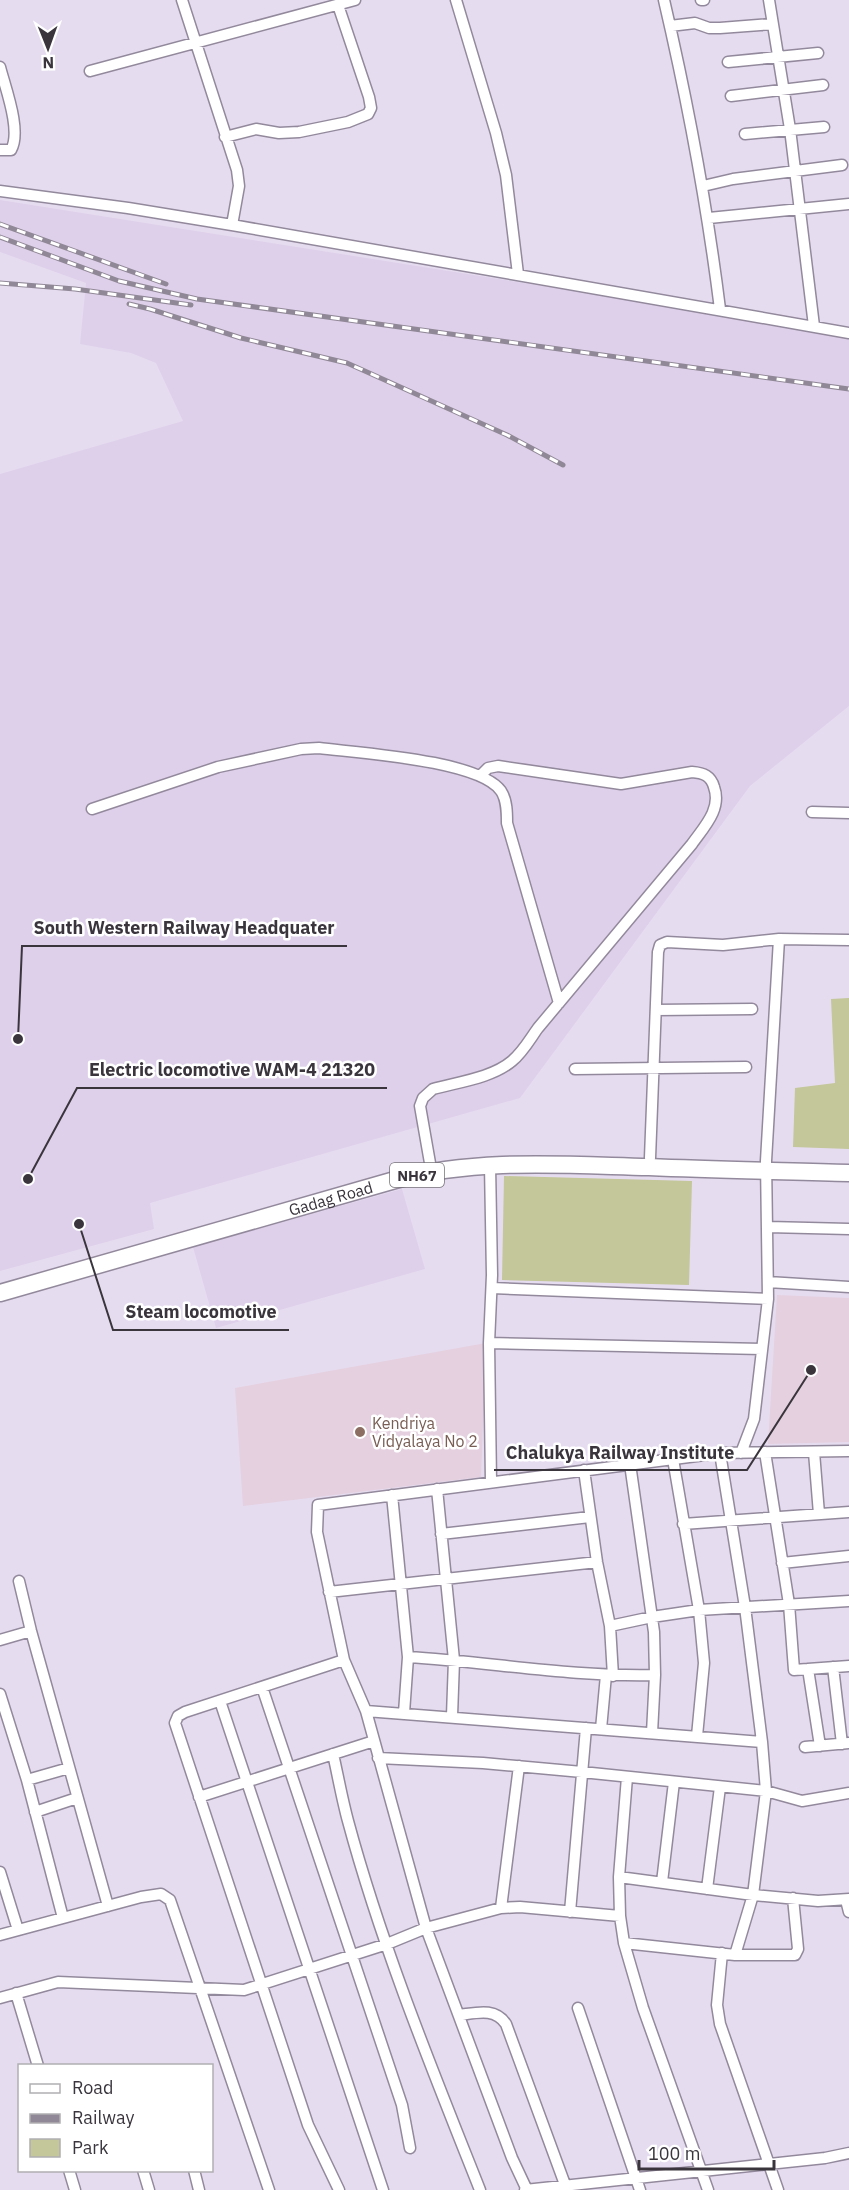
<svg xmlns="http://www.w3.org/2000/svg" width="849" height="2190" font-family="'IBM Plex Sans',sans-serif">
<style>
.built{fill:#ded0ea}
.education{fill:#e4d0df}
.green{fill:#c3c799}
.lines{fill:none;stroke-linecap:round;stroke-linejoin:round}
.minor-casing{stroke:#93899c;stroke-width:13}
.trunk-casing{stroke:#93899c;stroke-width:19}
.minor{stroke:#fff;stroke-width:10}
.trunk{stroke:#fff;stroke-width:16}
.rail-casing{stroke:#908896;stroke-width:5}
.rail{stroke:#fff;stroke-width:3;stroke-dasharray:9;stroke-linecap:butt}
.education-dot{fill:#8d6e63;stroke:#fff;stroke-width:2}
.labels{text-anchor:middle;dominant-baseline:central;stroke-width:5;stroke-linejoin:round;paint-order:stroke}
.shield{fill:#fff;stroke:#757277;stroke-width:1.5}
.shield-label{font-size:15px;font-weight:bold;fill:#3a353d}
.street-label{font-size:16px;fill:#3a353d;stroke:#fff}
.education-label{font-size:16px;fill:#785e54;stroke:#fff;text-anchor:start}
.leader{fill:none;stroke:#3a353d;stroke-width:2}
.callout-dot{fill:#3a353d;stroke:#fff;stroke-width:2}
.callout-label{font-size:18px;text-anchor:middle;font-weight:bold;fill:#3a353d;stroke:#fff;stroke-width:5;stroke-linejoin:round;paint-order:stroke}
</style>
<rect width="100%" height="100%" fill="#e6dcf0"/>
<path class="built" d="M0,200L695,310L849,338V706L750,786L520,1098L150,1203L154,1229L0,1271V474L183,421L156,363L131,353L80,344L86,283L0,252Z
M402,1189L425,1269L216,1328L193,1247Z"/>
<path class="education" d="M777,1295L849,1298V1442L768,1444Z
M486,1343L481,1477L243,1506L235,1388Z"/>
<path class="green" d="M849,998V1149L793,1147L795,1088L835,1083L831,999Z
M504,1176L692,1181L689,1285L502,1280Z"/>
<g class="lines">
<g class="minor-casing">
<path id="minor" d="M182,0L237,170L239,186L232,225
M456,0L496,133L506,175L518,274
M664,0C688,103 707,205 720,309
M701,0H704
M769,0L790,129L814,326
M670,26L695,23L709,28H720L772,24
M728,62L818,53
M0,67C5,87 22,131 11,150H0
M90,71L355,0
M731,96L823,85
M745,134L824,127
M225,137L256,129L279,133L299,132L348,122L368,114L371,108L369,97L338,5
M703,186L733,179L842,165
M0,191L128,208L232,225L849,333
M709,218L849,204
M92,809L218,767L301,749L319,748C358,753 479,760 501,791C507,800 507,813 507,823L559,1003
M812,812L849,813
M656,1010L752,1009
M575,1069L746,1067
M650,1158L658,952L660,945L667,942L723,945L779,939
M430,1163L420,1106L423,1098L433,1089C458,1082 492,1078 512,1061C523,1052 530,1039 538,1028L692,844C704,827 722,809 714,787C711,776 704,773 692,772L621,784L498,766L488,768L480,776
M490,1165L492,1275L489,1343L491,1482
M768,1227L849,1229
M768,1282L849,1287
M492,1288L768,1299
M489,1343L762,1349
M765,1452L789,1604L794,1670L849,1666
M814,1452L819,1514
M741,1453L754,1419L768,1299L766,1161L779,939L849,940
M673,1459L699,1610L704,1663L697,1736
M630,1464L654,1632L655,1675
M584,1470L597,1562L610,1626L613,1676
M437,1489L454,1660L452,1716
M392,1495L408,1657L404,1713
M683,1524L849,1512
M441,1534L590,1517
M782,1563L849,1556
M19,1581L31,1631L108,1906
M329,1592L597,1562
M610,1626L652,1617L699,1610L849,1601
M0,1640L31,1631
M408,1657C490,1662 572,1677 655,1675L652,1733
M833,1667L842,1744
M808,1669L820,1746
M262,1687L402,2105L410,2148
M0,1694L27,1780L63,1918
M220,1701L383,2190
M366,1711L762,1742L745,1607L720,1453
M601,1729L606,1675
M805,1747L849,1743
M333,1754C338,1776 342,1799 348,1821C382,1947 432,2069 480,2190
M378,1758L483,1763L582,1772L766,1791L802,1801L849,1793
M627,1777L619,1877L620,1916L624,1943L643,2008L708,2190
M27,1780L69,1768
M199,1797L374,1741
M35,1812L77,1798
M0,1872L18,1930
M619,1877L753,1895L818,1901L849,1899
M662,1882L674,1782
M707,1889L720,1787
M846,1900L849,1912
M501,1908L519,1766
M570,1912L586,1728
M0,1935L141,1897L161,1894L170,1900L269,2190
M624,1943L735,1955H795L798,1949L793,1898
M722,1953L717,2005L720,2024L778,2190
M735,1955L753,1895L766,1791L762,1742
M16,1993L38,2066
M0,1998L58,1982L244,1990L387,1944L426,1928L501,1908L520,1907L620,1916
M578,2008L640,2190
M459,2015C476,2013 495,2007 506,2024L567,2190
M69,2170L75,2190
M143,2170L149,2190
M194,2170L199,2190
M339,2190L308,2125L175,1723L178,1716L185,1712L344,1660
M525,2190L825,2158L849,2153
M527,2190L512,2158L426,1928L366,1711L344,1660L317,1532L318,1505L720,1453L849,1451"/>
</g>
<g class="trunk-casing">
<g id="trunk">
<path id="s1" d="M0,1293L395,1180C478,1158 564,1165 649,1167C715,1170 782,1171 849,1173"/>
</g>
</g>
<use href="#minor" class="minor"/>
<use href="#trunk" class="trunk"/>
<g class="rail-casing">
<path id="rail" d="M0,224L166,284
M0,237L119,281L197,299L849,389
M0,283L75,289L191,305
M129,304L150,309L241,338L347,363L507,435L563,465"/>
</g>
<use href="#rail" class="rail"/>
</g>
<circle class="education-dot" cx="360" cy="1432" r="6"/>
<g class="labels">
<rect class="shield" x="390" y="1163" width="54" height="24" rx="4.5"/>
<g class="shield-label">
<text x="417" y="1175">NH67</text>
</g>
<g class="street-label">
<text stroke="none"><textPath href="#s1" startOffset="344">Gadag Road</textPath></text>
</g>
<g class="education-label">
<text x="372" y="1423">Kendriya<tspan x="372" dy="18">Vidyalaya No 2</tspan></text>
</g>
</g>
<path class="leader" d="M18 1039L22 946H347M28 1179L77 1088H387M79 1224L113 1330H289M811 1370L747 1470H494"/>
<g class="callout-dot">
<circle cx="18" cy="1039" r="6"/>
<circle cx="28" cy="1179" r="6"/>
<circle cx="79" cy="1224" r="6"/>
<circle cx="811" cy="1370" r="6"/>
</g>
<g class="callout-label">
<text x="184" y="934">South Western Railway Headquater</text>
<text x="232" y="1076">Electric locomotive WAM-4 21320</text>
<text x="201" y="1318">Steam locomotive</text>
<text x="620" y="1459">Chalukya Railway Institute</text>
</g>
<rect x="18" y="2064" width="195" height="108" fill="#ffffff" stroke="#b0aeb1" stroke-width="1.5"/>
<rect x="30" y="2084" width="30" height="9" fill="#ffffff" stroke="#b0aeb1" stroke-width="1.5"/>
<text x="72" y="2094" font-size="18" fill="#3a353d">Road</text>
<rect x="30" y="2114" width="30" height="9" fill="#908896" stroke="#b0aeb1" stroke-width="1.5"/>
<text x="72" y="2124" font-size="18" fill="#3a353d">Railway</text>
<rect x="30" y="2139" width="30" height="18" fill="#c3c799" stroke="#b0aeb1" stroke-width="1.5"/>
<text x="72" y="2154" font-size="18" fill="#3a353d">Park</text>
<g transform="translate(48 48) rotate(179)" stroke="#ffffff" stroke-width="4.5" paint-order="stroke">
<path d="M0-4.5L10 22L0 15L-10 22Z" fill="#3a353d"/>
<text y="-9" font-size="16" font-weight="bold" text-anchor="middle" fill="#3a353d">N</text>
</g>
<path d="M639 2160v9h135v-9" fill="none" stroke="#3a353d" stroke-width="3"/>
<text x="648" y="2160" font-size="18" fill="#3a353d" stroke="#ffffff" stroke-width="4.5" paint-order="stroke">100 m</text>
</svg>
